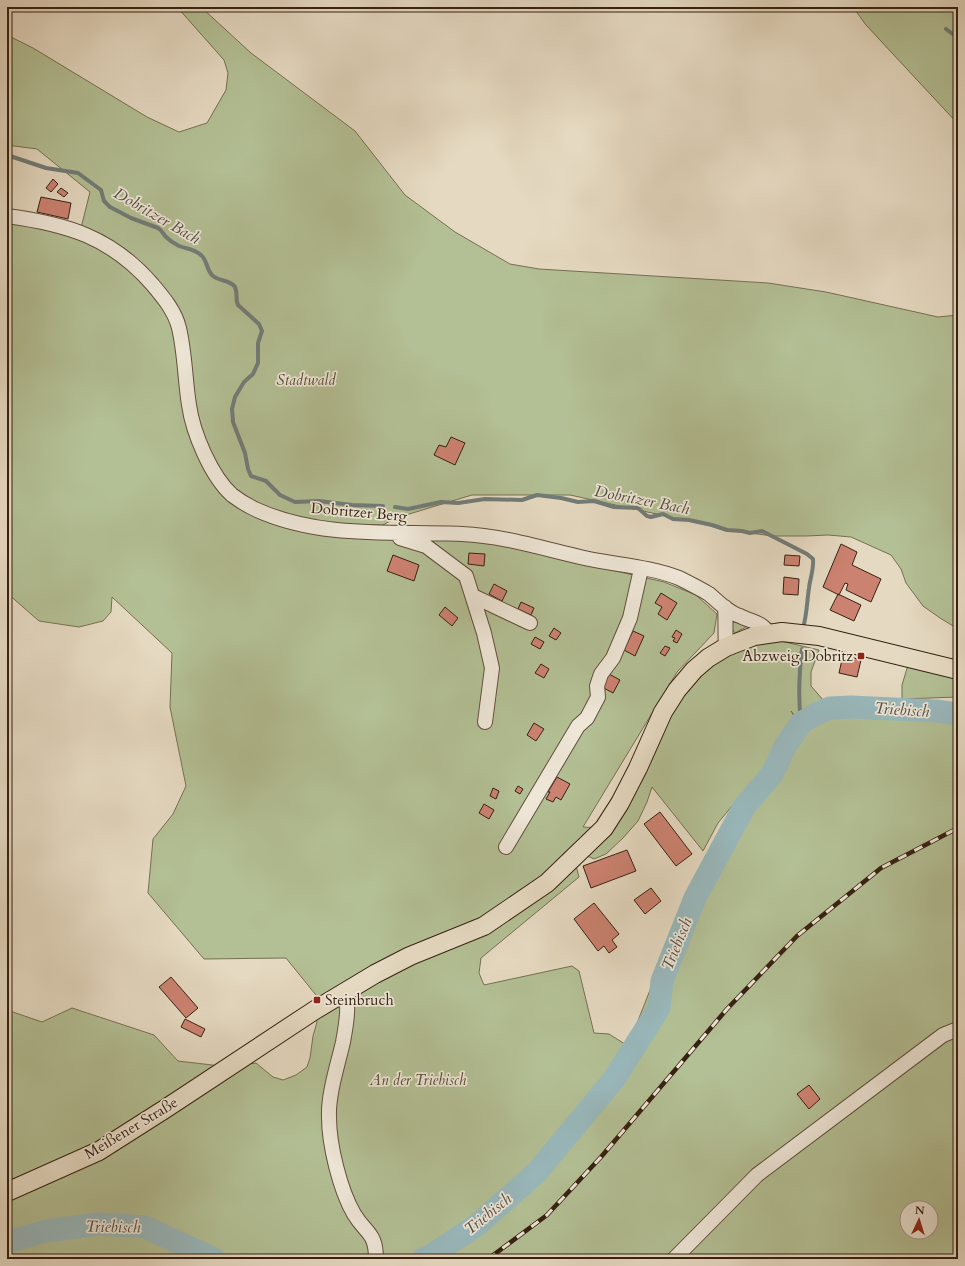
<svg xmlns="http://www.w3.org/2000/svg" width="965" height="1266" font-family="Cardo,serif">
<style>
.green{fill:#b3bf94;stroke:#757052;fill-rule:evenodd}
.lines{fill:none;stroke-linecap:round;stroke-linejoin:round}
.stream{stroke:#727c78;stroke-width:4}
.river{stroke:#99b8bc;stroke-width:23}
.building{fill:#cc8271;stroke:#372111}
.minor-casing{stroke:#624f3d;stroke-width:16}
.major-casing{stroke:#372111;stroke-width:20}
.minor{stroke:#eee6d7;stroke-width:14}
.major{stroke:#e5d9c1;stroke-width:18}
.rail-casing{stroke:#372111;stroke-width:4.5}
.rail{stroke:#eee6d7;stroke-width:3;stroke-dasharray:9;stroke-linecap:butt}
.poi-dot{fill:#8f2418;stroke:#eee6d7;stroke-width:1.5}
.labels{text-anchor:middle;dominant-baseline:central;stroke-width:3.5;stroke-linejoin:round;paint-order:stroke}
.park-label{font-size:15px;font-style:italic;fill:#564832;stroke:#eee6d7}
.street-label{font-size:15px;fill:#372111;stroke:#eee6d7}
.poi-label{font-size:15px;fill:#372111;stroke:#eee6d7;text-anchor:end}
.water-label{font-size:16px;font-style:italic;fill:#544e44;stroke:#eee6d7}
</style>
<rect width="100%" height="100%" fill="#e5d9c1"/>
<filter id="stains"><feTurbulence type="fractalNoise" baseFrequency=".005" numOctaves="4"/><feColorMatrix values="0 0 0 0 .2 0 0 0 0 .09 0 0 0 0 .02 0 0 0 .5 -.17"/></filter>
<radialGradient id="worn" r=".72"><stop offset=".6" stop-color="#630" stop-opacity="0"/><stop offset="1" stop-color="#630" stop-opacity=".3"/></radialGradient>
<path class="green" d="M177,7H201L251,53L355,131L405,195L455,232L510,264L539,269L768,283L826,292L938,317L958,315V629L940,618L923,606L906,583L901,569L891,555L851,537L828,535L806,536H773L734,531L570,495H472L396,518L362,536L361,538L461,540L501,545L664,582L696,595L717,614L714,633L677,672L583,827L604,828L574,858L579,877L481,958L479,973L484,985L572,966L579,971L594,1033L609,1034L628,1046L652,985L662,981L695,898L744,807L772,774L786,745L801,723L791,711L794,716L786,726L782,739L764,767L718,823L703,851L652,787L647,802L638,821L623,838L606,854L594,859L583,854L609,828L637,784L670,711L696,676L734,650L772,639L819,650L811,672V686L830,708C872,706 916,708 958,714V1259H7V1010L42,1022L72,1008L154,1035L178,1061L229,1067L256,1063L273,1077L283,1080L296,1075L307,1067L310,1058L313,1036L317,1022L315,1010L324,1005L286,958L204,959L148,893L153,839L173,814L186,786L170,707L172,653L112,597L111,612L103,621L79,627L39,621L7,593V223L56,229L79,236L90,192L37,149L7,145V35L33,48L147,117L179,132L207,123L226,90L228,73L224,60ZM907,1208H931V1232H907Z
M853,7H958V124L866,25Z
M734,621L743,624L746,627L735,633L732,629V622Z
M908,665L958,676V697L902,699V685Z"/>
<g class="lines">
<path class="stream" d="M946,29L958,38
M7,155L46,168L78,173L101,190L104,201L110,207L131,218L158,228C162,230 163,234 166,237C169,240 175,244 179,246C187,249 195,249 201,255C208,261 206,270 213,276C219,281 230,280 235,287C238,293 235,299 238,305L259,324L262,331L258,343V363L253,374L244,382L235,397L232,409L233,422L245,453L248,469L251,476L266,481L280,495L295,502L319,501L352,505L383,506
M395,507L408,509L441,502L458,503L485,499L522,500L537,495L561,498L578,502L594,501L614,507L638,508L647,516L651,517L663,514L673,519L689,520L712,525L727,530L742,531L750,533L762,531L807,554L813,559C814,569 810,579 809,588C807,601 807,612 804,624
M801,723C798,698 799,674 802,649"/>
<path class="river" d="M7,1242L46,1231L99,1224L145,1227L214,1259
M423,1259L427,1258L477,1225L537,1172L614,1079L659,1008L662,981L695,898L744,807L772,774L786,745L801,723L816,714L830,708L851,707L936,711L958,714"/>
</g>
<path class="building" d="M53,179L58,184L51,192L46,188Z
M7,188L10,189L7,201Z
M61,188L68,193L64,197L57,192Z
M41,197L71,203L68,219L37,212Z
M451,437L465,443L455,465L434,455L439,445L446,447Z
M841,544L857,552L852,565L881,579L871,602L846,590L848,584L845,583L839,595L823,587Z
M469,553L485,554L484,566L468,564Z
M393,555L419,565L414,581L387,571Z
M785,555L800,556L799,566L784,565Z
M784,577L799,579L798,595L783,594Z
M494,584L507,591L502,601L489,594Z
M661,593L677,603L667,620L658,614L662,607L655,603Z
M838,594L861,605L854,621L830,610Z
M521,602L534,608L531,615L518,609Z
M445,607L458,618L452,626L439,615Z
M554,628L561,633L556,640L549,636Z
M676,630L682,634L677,643L673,641L675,638L672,637Z
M633,631L644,636L635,656L624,650Z
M535,637L544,642L540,649L531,644Z
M665,646L670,648L665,656L660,653Z
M843,655L861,660L857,677L839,673Z
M541,664L549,669L544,678L535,673Z
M609,674L620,680L613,693L602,687Z
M534,723L544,729L536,741L527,735Z
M557,777L570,784L561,800L556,797L553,802L546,799L550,792H548Z
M518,786L523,789L520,794L515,791Z
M493,788L499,791L496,799L490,796Z
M484,804L494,810L489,819L479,813Z
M660,812L692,854L676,866L644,824Z
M627,850L636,871L591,888L583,866Z
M651,888L661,901L645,914L634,900Z
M594,903L619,934L612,940L617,947L609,953L604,946L598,951L574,919Z
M171,977L198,1008L186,1018L159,987Z
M185,1019L205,1029L201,1037L181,1027Z
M809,1085L820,1099L809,1109L797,1094Z"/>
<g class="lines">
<g class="minor-casing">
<path id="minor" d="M7,216C67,224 111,237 152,284C163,297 175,311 179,328C185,353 185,380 189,405C193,433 211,476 232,495C240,501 248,506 257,510C322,539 393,531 462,534C506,536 547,550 589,559C619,565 651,567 679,578C689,583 699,588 709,594C715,599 721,605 727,609C731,612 736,615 740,616C747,620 756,621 762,626C765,628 766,630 769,633
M400,538L426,546L466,576L484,633L492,668L485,722
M473,596L530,623
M725,607C726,621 725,634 726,647
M506,847L578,726L587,718L598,697L597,686L601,674L613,658L630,618L641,569
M342,994C344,998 346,1002 347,1005C348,1017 345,1030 343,1042C338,1064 328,1094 329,1117C329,1145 340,1190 354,1214C366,1234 376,1232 376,1259
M674,1259L757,1175L943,1035L958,1029"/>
</g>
<g class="major-casing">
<path id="major" d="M7,1192L99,1151L165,1109L315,1010L375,974L410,956L484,926L547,883L604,828L620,803L638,768L663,712L677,690L694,670L708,658L726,647L754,636L782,632L819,636L958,670"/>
</g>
<use href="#minor" class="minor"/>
<use href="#major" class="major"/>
<g class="rail-casing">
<path id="rail" d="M488,1259L547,1215L601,1157L727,1009L797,936L881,868L958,828"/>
</g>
<use href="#rail" class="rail"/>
</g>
<g class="poi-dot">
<rect x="857" y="652" width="8" height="8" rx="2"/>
<rect x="313" y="996" width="8" height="8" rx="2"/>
</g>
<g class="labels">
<g class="park-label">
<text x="306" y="380">Stadtwald</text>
<text x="418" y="1080">An der Triebisch</text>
</g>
<g class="street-label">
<text transform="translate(359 512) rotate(5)">Dobritzer Berg</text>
<text transform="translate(131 1128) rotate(-31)">Meißener Straße</text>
</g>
<g class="poi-label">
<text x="853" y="656">Abzweig Dobritz</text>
<text x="325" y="1000" text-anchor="start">Steinbruch</text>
</g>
<g class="water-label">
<text transform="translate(157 216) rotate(30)">Dobritzer Bach</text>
<text transform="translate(642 500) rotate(11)">Dobritzer Bach</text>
<text transform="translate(902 710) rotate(4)">Triebisch</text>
<text transform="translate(677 944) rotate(-68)">Triebisch</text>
<text transform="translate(488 1214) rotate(-39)">Triebisch</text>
<text transform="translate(113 1227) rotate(1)">Triebisch</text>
</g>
</g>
<rect width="965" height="1266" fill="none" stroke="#e5d9c1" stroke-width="24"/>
<rect x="8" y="8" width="949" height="1250" fill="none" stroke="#372111" stroke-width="2"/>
<rect x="12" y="12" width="941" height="1242" fill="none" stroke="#372111"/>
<g transform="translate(919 1220) rotate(4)"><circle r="19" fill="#eee6d7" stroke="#a59788"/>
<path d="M0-3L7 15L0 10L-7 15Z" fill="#8f2418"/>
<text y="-6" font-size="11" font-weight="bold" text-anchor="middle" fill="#372111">N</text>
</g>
<rect width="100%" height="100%" filter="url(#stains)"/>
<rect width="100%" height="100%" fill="url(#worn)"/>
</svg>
